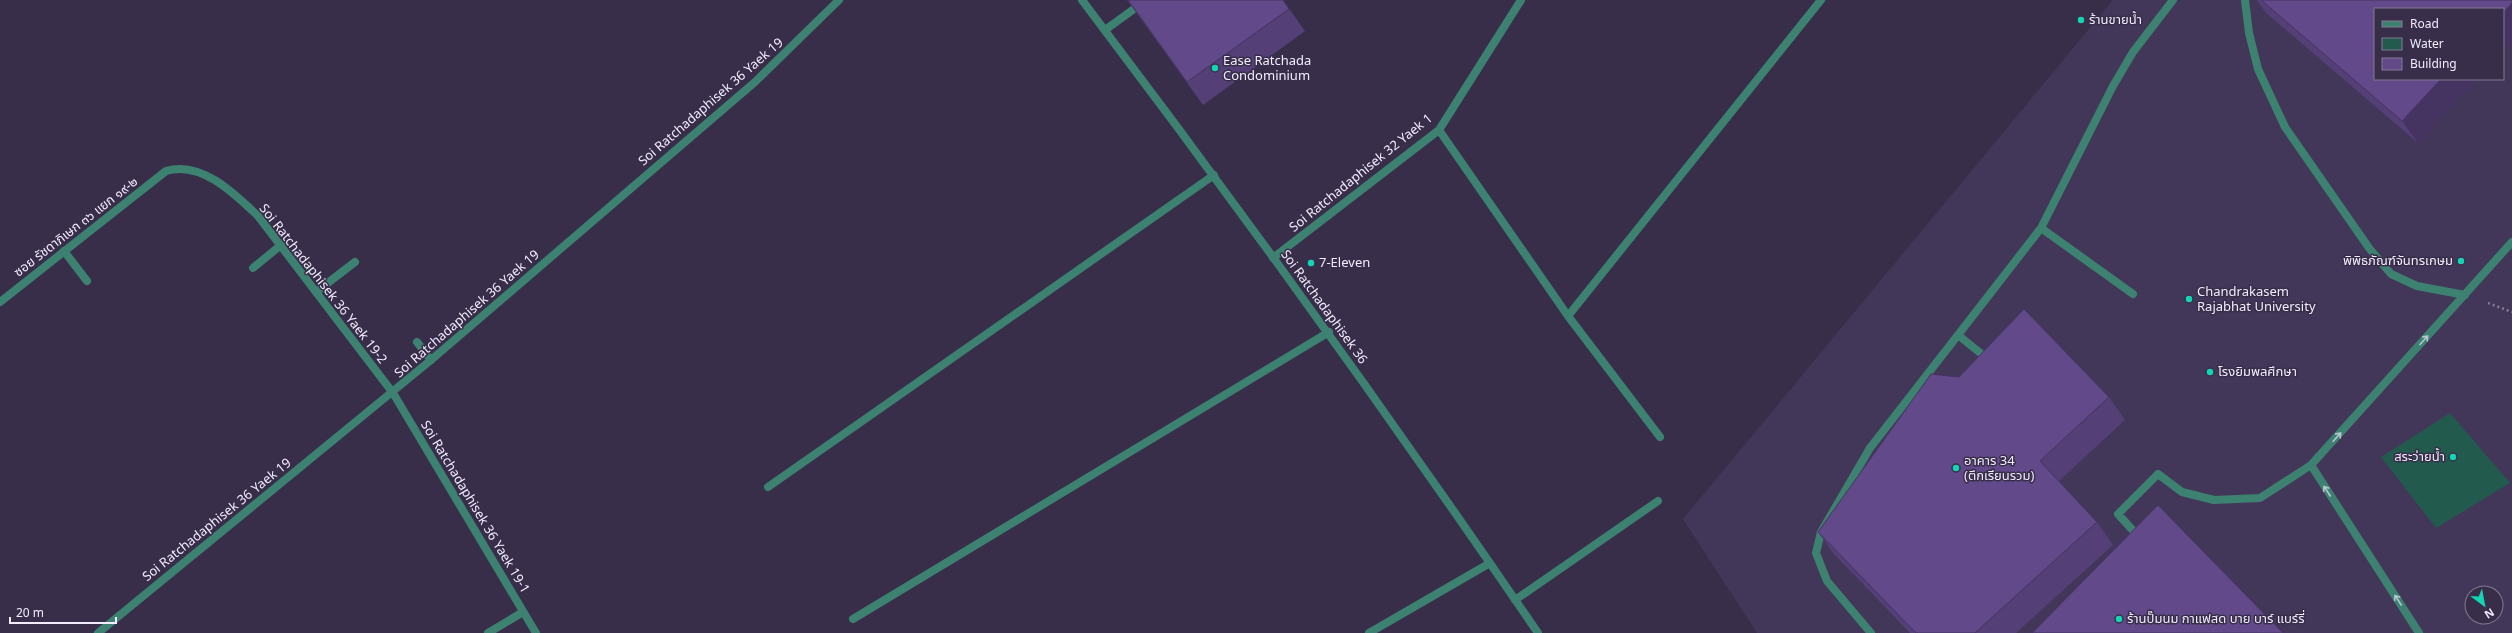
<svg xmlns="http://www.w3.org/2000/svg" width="2512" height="633" font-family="Georgia,'Noto Sans Thai',serif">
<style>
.built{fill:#433759;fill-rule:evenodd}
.water{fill:#225a4d}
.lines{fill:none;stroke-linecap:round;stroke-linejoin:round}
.path{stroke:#837b93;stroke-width:2.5;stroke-dasharray:2 3;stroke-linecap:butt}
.service{stroke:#3d8171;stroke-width:8}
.minor{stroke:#3d8171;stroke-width:8}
.tertiary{stroke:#3d8171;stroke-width:8}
.wall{fill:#543f77}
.shaded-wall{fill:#453361}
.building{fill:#62498a;stroke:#453361}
.oneway{stroke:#b3c7cd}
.poi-dot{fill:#13d5b3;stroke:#382e4a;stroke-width:1.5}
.labels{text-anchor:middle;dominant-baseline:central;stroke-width:3;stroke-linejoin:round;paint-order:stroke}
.poi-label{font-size:13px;fill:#f2ecfe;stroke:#382e4a;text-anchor:start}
.street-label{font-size:13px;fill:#f2ecfe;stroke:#382e4a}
</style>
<rect width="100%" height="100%" fill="#382e4a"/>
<path class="built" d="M2113,0H2512V633H1757L1683,519ZM2375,9H2503V79H2375ZM2472,593H2496V617H2472Z"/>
<path class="water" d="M2450,413L2510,483L2436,528L2381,457Z"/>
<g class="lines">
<path class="path" d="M2488,303L2512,312"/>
<path class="service" d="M2245,0L2249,33L2258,69L2285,127L2369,248L2391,274L2417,286L2465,295
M1105,30L1134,9
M64,251L87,281
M253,268L281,245
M316,292L355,262
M2133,294L2041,228L2113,86L2133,52L2173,0
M417,342L431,360
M1989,360L1958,335L2041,228
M2311,465L2419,633
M2135,539L2138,536L2118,514L2158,474L2182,492L2214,500L2260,498L2311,465L2512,242
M1515,600L1658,501
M488,633L523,612
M1871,633L1827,581L1816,553L1821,532L1870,448L1958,335"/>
<path class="minor" d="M1082,0C1239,207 1391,418 1538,633
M1439,130L1568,316L1821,0
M1273,258L1439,130L1521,0
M0,302L166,171C201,160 235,194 258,216L393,393L536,633
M1568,316L1660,437
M768,487L1214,175
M853,619L1329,332
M1369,633L1490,563"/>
<path class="tertiary" d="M98,633L431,360L755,82L839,0"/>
</g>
<path class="wall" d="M1127,0H1283L1305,31L1203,105Z
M2257,0H2512L2375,79H2478L2418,143L2266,13Z
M2109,397L2125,420L2059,481L2097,522L2113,545L2016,633H1910L1834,554L1818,532Z"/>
<path class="shaded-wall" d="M2512,3V43L2503,52V13Z
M2441,79H2478L2418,143L2402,121Z"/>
<path class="building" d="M1128,0H1283L1289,9L1187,82Z
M2261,0H2512V3L2503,13V9H2375V79H2441L2402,121Z
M2024,309L2109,397L2040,461L2097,522L1975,633H1916L1818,532L1931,374L1959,377Z
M2158,505L2283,633H2032Z"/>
<defs><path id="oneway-shaft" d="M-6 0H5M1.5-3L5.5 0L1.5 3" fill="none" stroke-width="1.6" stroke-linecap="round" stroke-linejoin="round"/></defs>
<g class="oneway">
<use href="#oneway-shaft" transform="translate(2424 340) rotate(-48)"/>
<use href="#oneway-shaft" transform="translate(2337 437) rotate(-48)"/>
<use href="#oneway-shaft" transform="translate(2327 491) rotate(-123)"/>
<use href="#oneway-shaft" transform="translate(2398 600) rotate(-123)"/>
</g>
<g class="poi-dot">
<circle cx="2081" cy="20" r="4"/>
<circle cx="1215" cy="68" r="4"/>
<circle cx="2461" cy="261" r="4"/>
<circle cx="1311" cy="263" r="4"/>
<circle cx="2189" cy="299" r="4"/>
<circle cx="2210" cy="372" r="4"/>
<circle cx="2453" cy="457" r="4"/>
<circle cx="1956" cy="468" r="4"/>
<circle cx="2119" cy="619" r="4"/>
</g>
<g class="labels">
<g class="poi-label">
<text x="2089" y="20">ร้านขายน้ำ</text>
<text x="1223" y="61">Ease Ratchada<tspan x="1223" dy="15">Condominium</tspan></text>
<text x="2453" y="261" text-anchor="end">พิพิธภัณฑ์จันทรเกษม</text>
<text x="1319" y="263">7-Eleven</text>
<text x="2197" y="292">Chandrakasem<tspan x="2197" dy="15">Rajabhat University</tspan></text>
<text x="2218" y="372">โรงยิมพลศึกษา</text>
<text x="2445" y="457" text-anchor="end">สระว่ายน้ำ</text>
<text x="1964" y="461">อาคาร 34<tspan x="1964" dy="15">(ตึกเรียนรวม)</tspan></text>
<text x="2127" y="619">ร้านปั๊มนม กาแฟสด บาย บาร์ แบร์รี่</text>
</g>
<g class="street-label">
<text transform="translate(711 102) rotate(-41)">Soi Ratchadaphisek 36 Yaek 19</text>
<text transform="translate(1361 173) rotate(-39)">Soi Ratchadaphisek 32 Yaek 1</text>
<text transform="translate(76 227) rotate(-38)">ซอย รัชดาภิเษก ๓๖ แยก ๑๙-๒</text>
<text transform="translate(323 284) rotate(52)">Soi Ratchadaphisek 36 Yaek 19-2</text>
<text transform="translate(1324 307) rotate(54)">Soi Ratchadaphisek 36</text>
<text transform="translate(467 314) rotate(-41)">Soi Ratchadaphisek 36 Yaek 19</text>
<text transform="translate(475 507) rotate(59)">Soi Ratchadaphisek 36 Yaek 19-1</text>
<text transform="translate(217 520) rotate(-39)">Soi Ratchadaphisek 36 Yaek 19</text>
</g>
</g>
<rect x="2374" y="8" width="130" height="72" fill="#382e4a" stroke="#827a92"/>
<rect x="2382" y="21" width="20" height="6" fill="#3d8171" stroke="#827a92"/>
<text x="2410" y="28" font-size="12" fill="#f2ecfe">Road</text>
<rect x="2382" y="38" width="20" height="12" fill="#225a4d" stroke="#827a92"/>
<text x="2410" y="48" font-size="12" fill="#f2ecfe">Water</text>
<rect x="2382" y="58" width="20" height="12" fill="#62498a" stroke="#827a92"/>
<text x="2410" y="68" font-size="12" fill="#f2ecfe">Building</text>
<g transform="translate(2484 605) rotate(148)"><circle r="19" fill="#382e4a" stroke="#827a92"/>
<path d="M0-3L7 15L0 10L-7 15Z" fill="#13d5b3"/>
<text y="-6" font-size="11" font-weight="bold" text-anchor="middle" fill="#f2ecfe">N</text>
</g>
<path d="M10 617v6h106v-6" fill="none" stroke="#f2ecfe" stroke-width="2"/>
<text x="16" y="617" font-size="12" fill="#f2ecfe" stroke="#382e4a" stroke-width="3" paint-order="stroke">20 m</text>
</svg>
